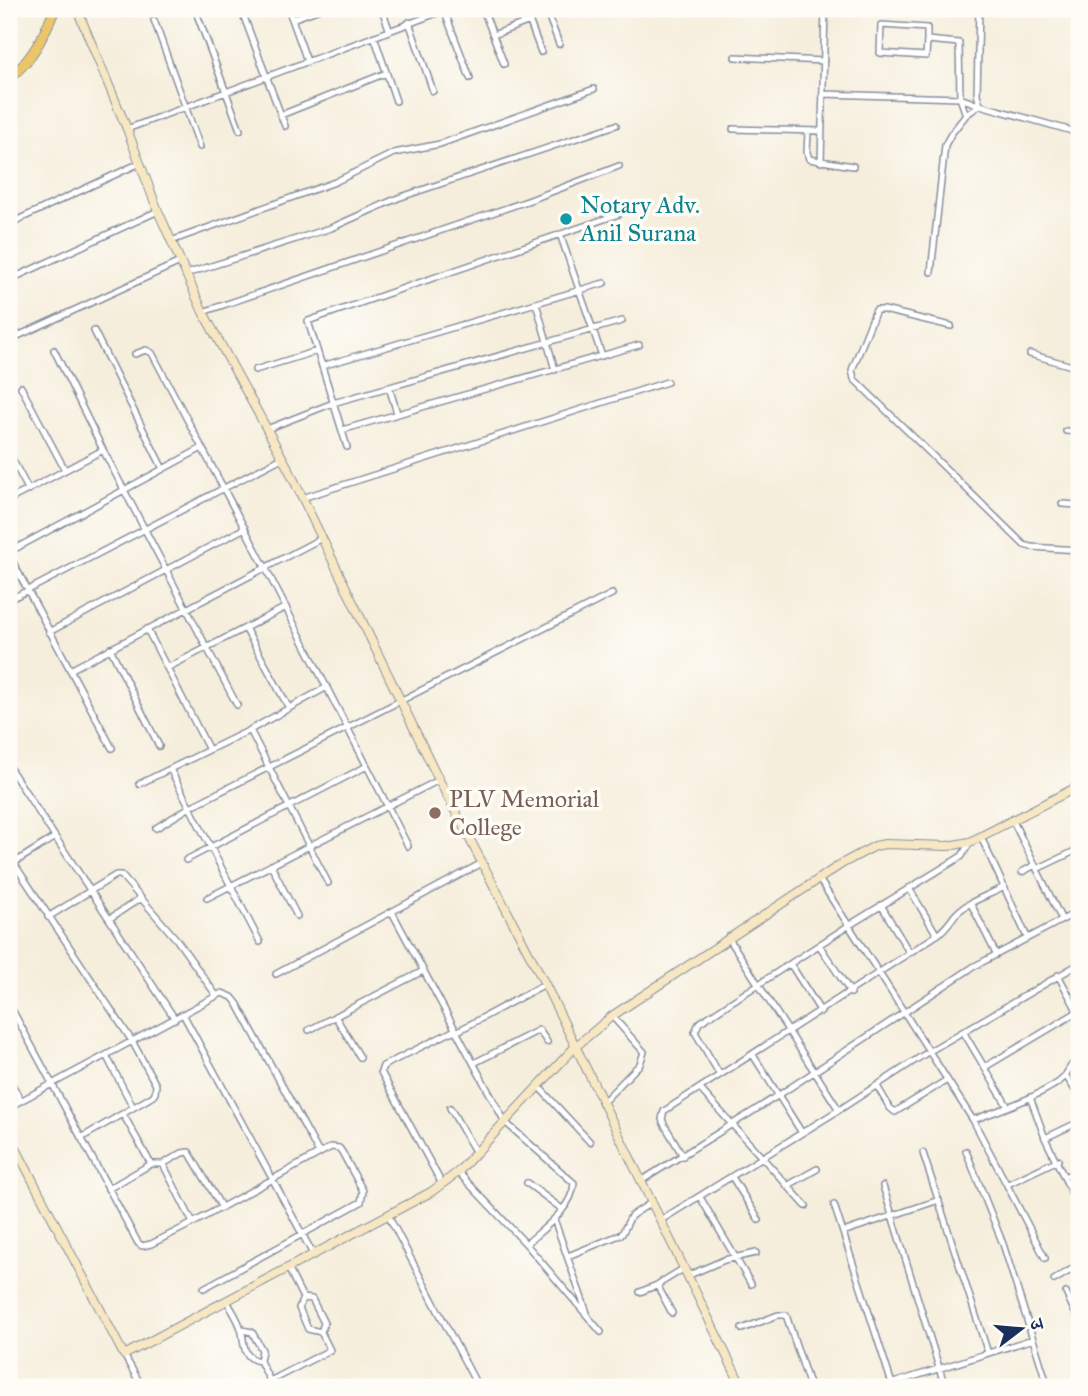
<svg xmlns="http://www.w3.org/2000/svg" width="1088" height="1396" font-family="'IM FELL Great Primer','Noto Serif Devanagari',serif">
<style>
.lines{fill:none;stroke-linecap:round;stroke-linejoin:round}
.street-casing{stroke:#888e9d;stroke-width:8}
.secondary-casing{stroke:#888e9d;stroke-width:10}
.primary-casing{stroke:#888e9d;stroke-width:11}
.street{stroke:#fff;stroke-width:5}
.secondary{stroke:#f7e8c3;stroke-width:8}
.primary{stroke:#ebc669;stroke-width:9}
.culture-dot{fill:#0f9aa8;stroke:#fdfcf7;stroke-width:2.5}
.education-dot{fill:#8d6e63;stroke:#fdfcf7;stroke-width:2.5}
.labels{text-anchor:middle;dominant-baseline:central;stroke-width:7;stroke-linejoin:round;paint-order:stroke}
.culture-label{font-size:24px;fill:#0d838f;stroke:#fdfcf7;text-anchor:start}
.education-label{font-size:24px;fill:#785e54;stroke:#fdfcf7;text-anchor:start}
</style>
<rect width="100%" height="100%" fill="#fdfcf7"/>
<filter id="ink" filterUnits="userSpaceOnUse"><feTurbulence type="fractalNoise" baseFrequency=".0143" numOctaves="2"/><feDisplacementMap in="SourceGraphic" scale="14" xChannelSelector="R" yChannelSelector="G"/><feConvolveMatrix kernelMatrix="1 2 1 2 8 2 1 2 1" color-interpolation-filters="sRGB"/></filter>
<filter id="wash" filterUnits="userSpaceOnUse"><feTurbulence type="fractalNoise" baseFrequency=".00686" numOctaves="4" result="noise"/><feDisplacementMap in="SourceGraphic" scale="28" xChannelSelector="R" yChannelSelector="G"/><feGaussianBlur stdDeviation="1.57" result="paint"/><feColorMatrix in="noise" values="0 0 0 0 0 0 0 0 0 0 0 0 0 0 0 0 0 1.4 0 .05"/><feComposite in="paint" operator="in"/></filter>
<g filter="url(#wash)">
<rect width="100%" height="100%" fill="#f6eedc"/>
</g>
<g filter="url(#ink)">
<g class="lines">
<g class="street-casing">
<path id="street" d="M195,9L240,130
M241,9L285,126
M288,9L292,19
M382,9L389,29
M483,9L504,64
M525,9L541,52
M546,9L559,44
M979,9L977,94L980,105L1079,133
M444,10L470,78
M154,20L200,147
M409,22L433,91
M493,35L530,21
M374,36L396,101
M927,40L926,56L880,53L881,25L927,28V40L959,43L960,98L966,115L980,105
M735,57L824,61
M307,61L292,19L320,9
M823,94L960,98L979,105
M281,115L386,73
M127,129L448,9
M733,129L821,131
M808,132L807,152L809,159L853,166
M821,162L825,9
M9,175V180
M9,224L140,163
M560,234L602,356
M171,241L335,182L394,153L440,144L594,89
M931,272L945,145L951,134L966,115
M186,274L331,228L398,198L616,125
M9,280L158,211
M536,303L555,370
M203,312L530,200L619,166
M951,326L884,310H876L852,370L854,379L1024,545L1031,547L1079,550
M94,331L163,469
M9,340L180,262
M54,350L103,450L237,705
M135,354L146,350L152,353L265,567L408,846
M1030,354L1079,368
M322,366L604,283
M255,370L317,351
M21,387L65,470
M389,387L397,413
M267,429L333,403L622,321
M342,430L639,345
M1066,431L1079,432
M347,447L308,321L619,214
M9,453L28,489
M302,498L667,382
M9,500L103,450
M1062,504L1079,505
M9,552L202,448
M9,555L112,748
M9,600L282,458
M245,628L289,708
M147,629L209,750
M49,632L245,528
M110,648L159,746
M167,668L286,607
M70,670L322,538
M250,730L328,883
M9,767L175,1019
M170,769L260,942
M139,784L250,730L327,687
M1013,821L1062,920
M156,828L190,807L612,594
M981,837L1027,937
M9,856L132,1041L156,1085L155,1093L153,1096L81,1138
M186,860L367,766
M271,865L297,916
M9,866L55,837
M1037,869L1079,849
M1022,872L1035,865
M819,879L973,1120L1045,1258
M909,888L937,935
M207,898L439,780
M971,904L996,954
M881,905L909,952
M392,912L505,1122L574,1183C573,1208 544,1228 526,1244
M48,917L116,875H121L177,940L216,995
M109,919L141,898
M728,937L839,1110
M819,945L851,993
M791,965L821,1012
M276,974L482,863
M1058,975L1079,1014
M9,1004L138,1243L142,1246L151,1244L193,1223L331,1147L339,1148L342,1152L363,1191L361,1202L204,1288
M183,1014L313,1254
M335,1016L360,1057
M309,1030L423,971
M456,1032L545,984
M964,1033L1008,1107
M106,1055L133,1107
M753,1055L802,1133
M474,1063L539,1030L547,1042
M985,1067L1079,1011
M720,1075L695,1032L699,1023L848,926L962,856L970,842
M1066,1076L1079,1096
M9,1079L21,1101
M877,1086L890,1108L895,1112L947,1080
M539,1087L590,1142
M700,1089L806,1206
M1030,1097L1045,1138L1079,1208
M602,1103L640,1064L644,1052L612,1016
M9,1107L222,993L232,997L237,1003L319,1153
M450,1108L476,1153
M123,1114L151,1164
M973,1120C1002,1109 1033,1099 1059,1082C1068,1076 1069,1064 1079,1058
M1045,1138L1079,1122
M966,1151L1003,1244L1048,1387
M923,1153L988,1353
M683,1156L664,1124L662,1119L664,1111L937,935C946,928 949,923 955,915C966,902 990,895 1004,887
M163,1164L193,1223
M458,1172L526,1244L601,1332
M732,1177L759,1220
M1064,1177L1079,1170
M641,1181L779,1095L973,967L1079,911
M527,1183L562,1209
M442,1184L381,1072L383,1066L455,1030
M1008,1184L1058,1160
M787,1186L817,1169
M883,1186L945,1387
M108,1189L151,1164H163L182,1153L189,1152L222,1208
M700,1197L751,1284
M834,1205L893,1387
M389,1217L478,1387
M554,1219L587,1313
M661,1220L839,1110L928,1052L1079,964
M843,1232L939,1200
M568,1256L622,1234L631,1216L652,1202
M687,1276L724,1260L756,1253
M1054,1280L1079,1265
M640,1292L657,1285
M1066,1293L1079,1321
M303,1298L299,1308L308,1329L321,1332
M227,1301C231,1309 237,1317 240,1326C246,1339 239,1358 260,1361L270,1381L330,1350L321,1332L324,1323L312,1299L303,1298L288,1268
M672,1313L657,1285L683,1269
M742,1329L778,1315H786L810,1387
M242,1330L252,1332L262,1350L260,1361
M124,1355L142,1387
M881,1387L1033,1339"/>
</g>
<g class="secondary-casing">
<path id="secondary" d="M77,9L127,129L158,211L203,312L288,468L439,780L545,984L742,1387
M9,1135L124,1355L431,1192L458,1172L575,1047L612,1016L843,863L875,846L885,844L948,846L970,842L1079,786"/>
</g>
<g class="primary-casing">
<path id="primary" d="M9,78C32,61 44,35 55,9"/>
</g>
<use href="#street" class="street"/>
<use href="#secondary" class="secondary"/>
<use href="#primary" class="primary"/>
</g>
</g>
<circle class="culture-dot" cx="566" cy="219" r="7"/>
<circle class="education-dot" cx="435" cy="813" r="7"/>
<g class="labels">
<g class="culture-label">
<text x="580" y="205">Notary Adv.<tspan x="580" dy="28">Anil Surana</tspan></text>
</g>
<g class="education-label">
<text x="449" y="799">PLV Memorial<tspan x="449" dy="28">College</tspan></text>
</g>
</g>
<rect width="1088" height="1396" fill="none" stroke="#fdfcf7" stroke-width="35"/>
<g transform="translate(1021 1329) rotate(74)" stroke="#fdfcf7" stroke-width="5" paint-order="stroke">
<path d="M0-5L12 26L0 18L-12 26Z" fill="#1b2f5e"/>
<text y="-10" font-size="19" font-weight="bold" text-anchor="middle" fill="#1b2f5e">उ</text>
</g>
</svg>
